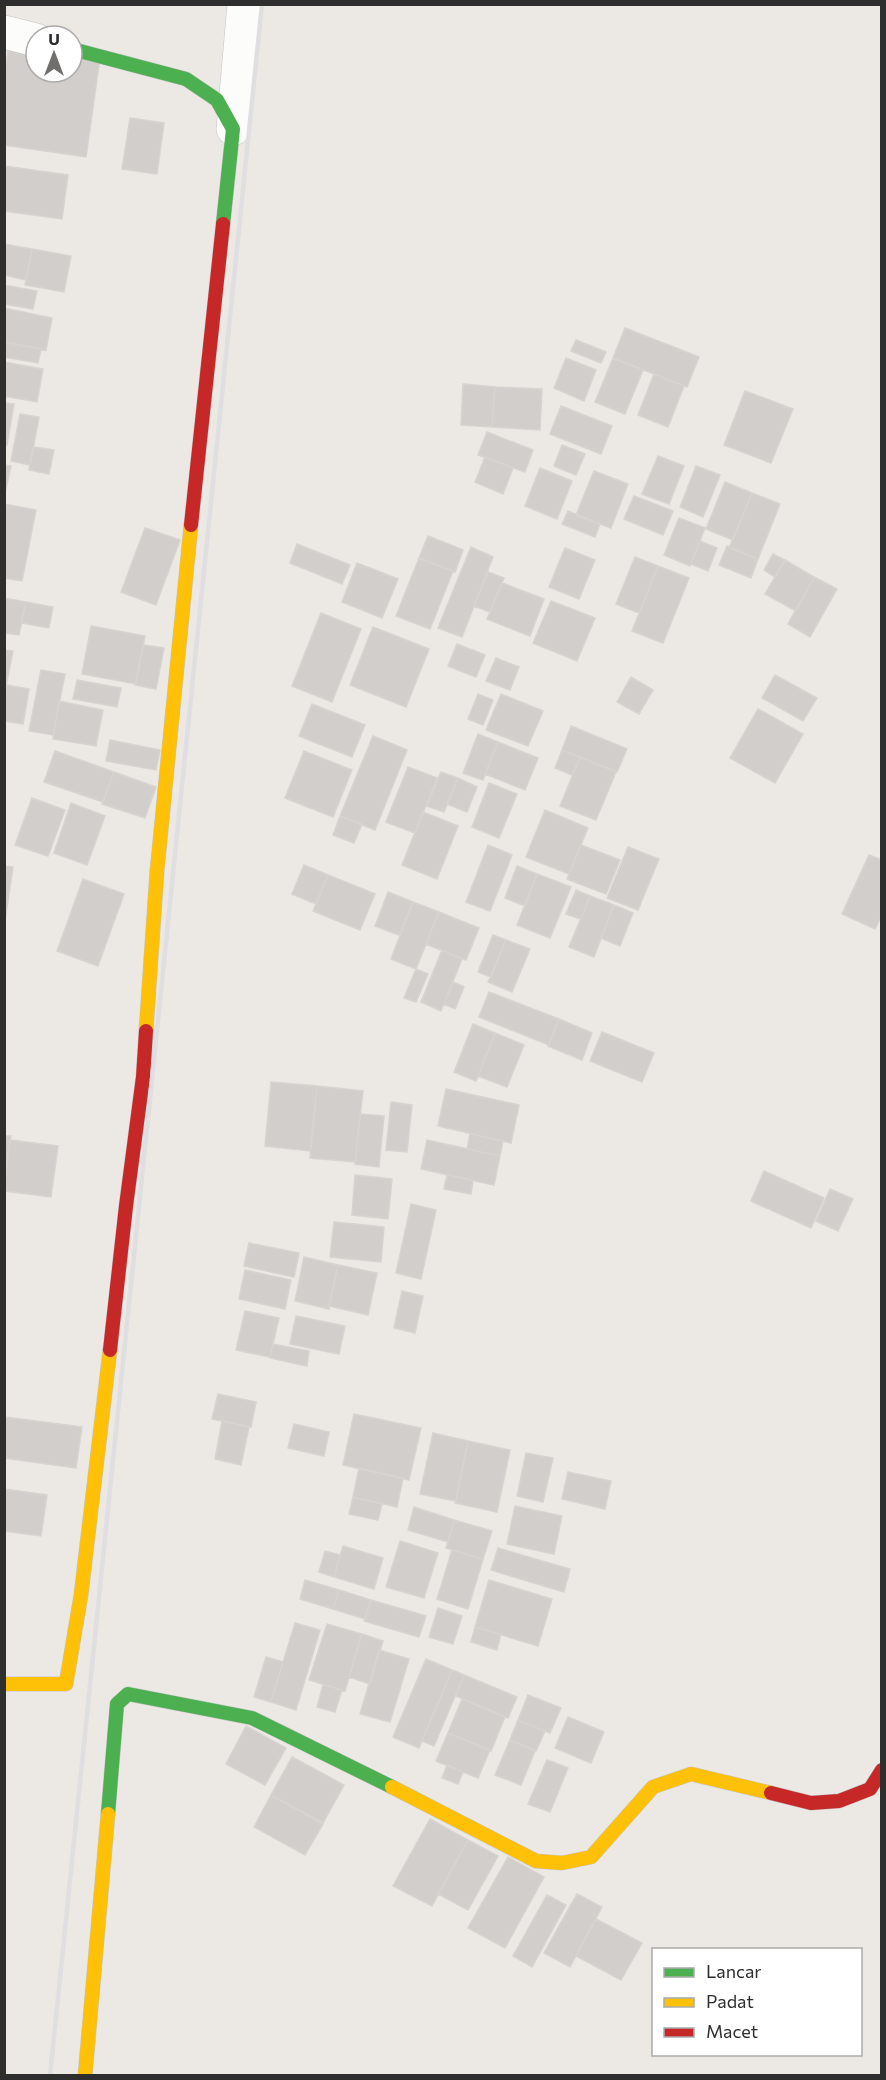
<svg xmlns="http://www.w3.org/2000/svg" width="886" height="2080" font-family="Commissioner,sans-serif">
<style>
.building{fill:#d1cecb;stroke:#d7d4d0;stroke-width:1.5}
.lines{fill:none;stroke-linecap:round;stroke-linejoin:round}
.street-casing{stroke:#c5c4c5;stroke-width:34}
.fast-casing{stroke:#c5c4c5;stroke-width:15}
.slow-casing{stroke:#c5c4c5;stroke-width:15}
.jam-casing{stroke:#c5c4c5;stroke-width:15}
.street{stroke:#fcfcfb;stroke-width:33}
.fast{stroke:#4caf50;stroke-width:14}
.slow{stroke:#ffc107;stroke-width:14}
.jam{stroke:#c62828;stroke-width:14}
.rail{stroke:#dfdfe1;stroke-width:4.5}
</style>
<rect width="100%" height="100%" fill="#ece8e4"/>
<path class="building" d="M9,46L36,50V72H72V55L100,58L86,157L4,145V75Z
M130,118L164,123L157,174L122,169Z
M4,166L68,175L62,219L4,211Z
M4,244L32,249L26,280L4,275Z
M32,249L71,256L64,292L25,285Z
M4,285L37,291L33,309L4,304Z
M4,308L52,318L46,350L4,342Z
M625,328L699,357L687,387L613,358Z
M576,340L606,352L601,363L571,351Z
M4,342L41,349L38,363L4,357Z
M566,358L596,370L584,401L554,388Z
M613,358L643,370L625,414L595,402Z
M4,362L43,369L37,402L4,396Z
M654,374L684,386L668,427L638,415Z
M463,384L495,387L492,427L461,425Z
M495,387L542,389L540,430L492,427Z
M745,391L793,409L771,463L724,445Z
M4,403L14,404L7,445H4Z
M561,406L612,426L601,454L550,434Z
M20,414L39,417L30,465L11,461Z
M487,432L533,450L525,472L478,455Z
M562,445L585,454L576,475L554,466Z
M33,447L54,450L49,474L29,470Z
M658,456L684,466L669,504L642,494Z
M485,457L513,468L503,494L475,482Z
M4,465L11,466L4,498Z
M696,466L720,475L703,517L680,507Z
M540,468L572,481L557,519L525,506Z
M594,471L628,484L611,528L576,515Z
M725,482L752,493L733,540L706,529Z
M752,493L780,504L758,559L729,548Z
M634,496L673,511L663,535L624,519Z
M4,504L36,510L22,581L4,578Z
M568,511L600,524L595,537L562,524Z
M679,518L705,528L690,566L664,555Z
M145,528L180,540L156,605L121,592Z
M428,536L463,550L455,572L419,558Z
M700,541L717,548L708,571L691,564Z
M297,544L350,565L342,584L290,563Z
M727,546L758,559L751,578L719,565Z
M471,547L493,557L462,637L438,628Z
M565,548L595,560L579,599L549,587Z
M773,554L785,560L775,577L764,570Z
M635,557L658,566L639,613L616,604Z
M419,558L453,571L430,629L396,616Z
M785,560L814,577L796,611L765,594Z
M357,563L398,579L382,618L342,602Z
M658,566L689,578L663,643L632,631Z
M488,572L504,578L490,612L474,606Z
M814,577L837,589L810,637L788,624Z
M502,583L544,599L530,636L487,619Z
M4,598L26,602L19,635L4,633Z
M551,601L595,618L577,661L533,643Z
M26,602L53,607L49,628L21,623Z
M321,613L361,629L332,702L292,686Z
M91,626L145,636L136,684L82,674Z
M373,627L429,649L406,707L350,685Z
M457,644L485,655L476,677L448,666Z
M143,645L164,648L156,689L135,685Z
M4,650L13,651L4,696Z
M496,658L519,667L510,690L486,681Z
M41,670L65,674L53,735L29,731Z
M775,675L817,698L803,721L762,698Z
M631,677L653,690L639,714L617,702Z
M77,680L121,688L117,707L73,699Z
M7,685L29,689L23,724L4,721V696Z
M478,694L493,700L483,725L468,719Z
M501,694L543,711L528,746L486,730Z
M59,701L103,710L96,746L53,739Z
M312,704L365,725L352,757L299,736Z
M758,709L803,734L775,783L730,758Z
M571,726L627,749L617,772L562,750Z
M478,734L498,742L483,780L463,773Z
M373,736L407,750L375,830L340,816Z
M110,740L160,750L156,770L106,761Z
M498,742L538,758L525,790L485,774Z
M562,750L580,757L572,775L555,768Z
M55,751L114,772L103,802L44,782Z
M304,751L352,770L333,817L285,798Z
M580,757L616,772L596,820L560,806Z
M408,767L437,778L415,833L386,822Z
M114,772L156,787L145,818L102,804Z
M441,772L458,778L444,812L427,806Z
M458,778L477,787L467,812L447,804Z
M489,783L517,794L499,838L472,827Z
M32,798L65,810L48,856L15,845Z
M71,803L105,816L87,865L54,853Z
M545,810L588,828L569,874L526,857Z
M423,812L458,826L437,879L402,865Z
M340,816L362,824L354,843L333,835Z
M488,845L512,855L490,911L466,902Z
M581,845L620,860L606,894L567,879Z
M628,847L659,859L638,910L607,898Z
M869,855L882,860V915L875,929L842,914Z
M304,865L328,875L316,904L292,894Z
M4,866L13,867L5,921H4Z
M517,866L537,874L525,906L505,898Z
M537,874L571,887L550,938L517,925Z
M328,875L375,894L360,930L313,911Z
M83,879L124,894L98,966L57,951Z
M576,890L590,896L581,919L566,914Z
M388,892L413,902L399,935L375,926Z
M590,896L614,905L594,957L569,947Z
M413,902L439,912L416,969L391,959Z
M614,905L633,913L620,946L601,938Z
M439,912L479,928L466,960L426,944Z
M493,935L506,940L491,977L478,972Z
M506,940L530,949L512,992L488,982Z
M442,950L462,959L441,1011L421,1002Z
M416,969L428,974L416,1002L404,998Z
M453,982L464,987L455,1009L444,1004Z
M489,992L559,1019L549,1045L479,1017Z
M559,1019L592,1033L582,1060L548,1046Z
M473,1024L495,1033L476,1081L454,1072Z
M602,1032L654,1053L642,1082L590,1061Z
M495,1033L524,1045L507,1087L478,1076Z
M271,1082L317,1086L310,1151L265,1146Z
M317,1086L363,1091L355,1162L310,1158Z
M446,1089L519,1105L511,1143L438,1126Z
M391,1102L412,1105L407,1152L386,1150Z
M360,1114L384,1116L379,1167L355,1164Z
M470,1134L503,1141L500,1156L467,1149Z
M4,1136H11L4,1181Z
M10,1140L58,1146L51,1197L4,1191Z
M427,1140L500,1156L494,1185L421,1169Z
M764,1171L824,1198L811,1228L751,1201Z
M355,1175L392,1179L388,1219L352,1215Z
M447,1175L473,1180L471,1194L444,1189Z
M830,1189L853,1199L838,1231L816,1221Z
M411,1204L436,1210L421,1279L396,1273Z
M334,1222L384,1227L381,1262L330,1257Z
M249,1243L299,1253L294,1277L244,1266Z
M304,1257L338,1265L329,1309L295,1301Z
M338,1265L377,1273L368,1315L329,1306Z
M245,1270L291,1280L285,1309L239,1299Z
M402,1291L423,1296L415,1333L394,1328Z
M245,1311L279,1318L270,1357L236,1350Z
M296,1316L345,1326L339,1354L290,1344Z
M273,1344L309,1351L307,1366L270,1358Z
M218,1394L256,1402L251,1427L212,1419Z
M354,1414L421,1428L409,1480L343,1465Z
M4,1417L82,1427L76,1468L4,1458Z
M222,1421L249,1427L241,1465L215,1459Z
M294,1424L329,1432L324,1456L288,1448Z
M433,1433L468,1441L456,1501L420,1494Z
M468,1441L510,1450L497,1512L455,1503Z
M526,1453L553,1458L543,1502L517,1496Z
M359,1468L403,1478L397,1507L353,1497Z
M568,1472L611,1481L605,1509L562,1499Z
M4,1489L47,1495L41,1536L4,1531Z
M353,1497L382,1504L378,1520L349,1514Z
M515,1506L562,1516L554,1554L507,1544Z
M414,1507L454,1520L448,1542L408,1530Z
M454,1520L492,1531L483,1559L446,1548Z
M400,1541L438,1553L424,1598L386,1587Z
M343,1546L383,1558L374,1589L334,1577Z
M498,1548L570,1569L564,1592L491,1570Z
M452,1550L483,1559L468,1609L437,1599Z
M325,1551L340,1555L334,1577L319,1572Z
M305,1580L339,1590L333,1609L300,1599Z
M489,1580L552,1599L538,1646L475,1627Z
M339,1590L371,1600L365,1619L333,1609Z
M371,1600L426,1616L419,1637L364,1621Z
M438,1608L462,1616L453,1644L429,1637Z
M295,1623L320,1630L296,1710L271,1702Z
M327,1624L362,1634L345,1691L309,1680Z
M475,1627L501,1634L497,1650L471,1642Z
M362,1634L383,1641L370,1684L349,1677Z
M379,1650L409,1659L390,1722L360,1714Z
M266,1657L283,1662L271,1702L254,1697Z
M426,1659L452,1670L419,1748L393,1737Z
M452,1670L464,1675L434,1746L422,1741Z
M464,1675L517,1697L508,1718L456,1696Z
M323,1685L342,1690L335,1712L317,1707Z
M528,1695L561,1708L550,1733L518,1720Z
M462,1699L505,1717L491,1751L448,1733Z
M568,1717L604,1732L591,1763L555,1748Z
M518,1720L545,1731L536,1751L510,1740Z
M246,1726L286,1748L265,1785L226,1764Z
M448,1733L490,1750L478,1778L436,1761Z
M510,1740L535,1751L521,1785L495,1775Z
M292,1757L344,1785L323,1823L271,1795Z
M547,1760L568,1768L550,1812L528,1804Z
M447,1765L463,1772L458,1784L442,1778Z
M271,1795L323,1824L305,1855L254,1827Z
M430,1819L468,1840L432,1906L393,1886Z
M468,1840L498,1856L468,1910L438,1894Z
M508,1857L544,1877L505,1948L468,1928Z
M577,1894L602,1907L570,1967L544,1953Z
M547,1895L566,1905L532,1967L513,1956Z
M596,1919L642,1943L621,1980L576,1956Z"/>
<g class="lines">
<g class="street-casing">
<path id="street" d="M4,32L36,40
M233,129L244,4"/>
</g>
<g class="fast-casing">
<path id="fast" d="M72,49L186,79L217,100L233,129L223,224
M108,1814L117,1704L128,1694L252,1718L392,1787"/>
</g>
<g class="slow-casing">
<path id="slow" d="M146,1031L157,871L191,525
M4,1684H66L81,1595L110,1350
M392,1787L536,1861L562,1863L591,1857L653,1787L691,1774L771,1793
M85,2076L108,1814"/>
</g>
<g class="jam-casing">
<path id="jam" d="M191,525L223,224
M110,1350L126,1206L143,1077L146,1031
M771,1793L811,1803L839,1801L870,1789L882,1770"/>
</g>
<use href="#street" class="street"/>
<use href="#fast" class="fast"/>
<use href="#slow" class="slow"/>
<use href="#jam" class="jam"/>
<path class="rail" d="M50,2076L262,4"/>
</g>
<rect width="886" height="2080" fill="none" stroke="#2e2e2e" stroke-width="12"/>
<rect x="652" y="1948" width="210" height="108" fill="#ffffff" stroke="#ababab" stroke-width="1.5"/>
<rect x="664" y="1968" width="30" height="9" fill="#4caf50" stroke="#ababab" stroke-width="1.5"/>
<text x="706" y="1978" font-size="18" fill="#2e2e2e">Lancar</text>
<rect x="664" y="1998" width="30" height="9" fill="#ffc107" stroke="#ababab" stroke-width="1.5"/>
<text x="706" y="2008" font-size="18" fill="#2e2e2e">Padat</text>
<rect x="664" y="2028" width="30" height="9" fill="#c62828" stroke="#ababab" stroke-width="1.5"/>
<text x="706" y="2038" font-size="18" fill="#2e2e2e">Macet</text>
<g transform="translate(54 54)"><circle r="28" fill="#ffffff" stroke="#ababab" stroke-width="1.5"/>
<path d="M0-4.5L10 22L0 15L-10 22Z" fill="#706f6e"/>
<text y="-9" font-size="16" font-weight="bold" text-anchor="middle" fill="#2e2e2e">U</text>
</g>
</svg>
